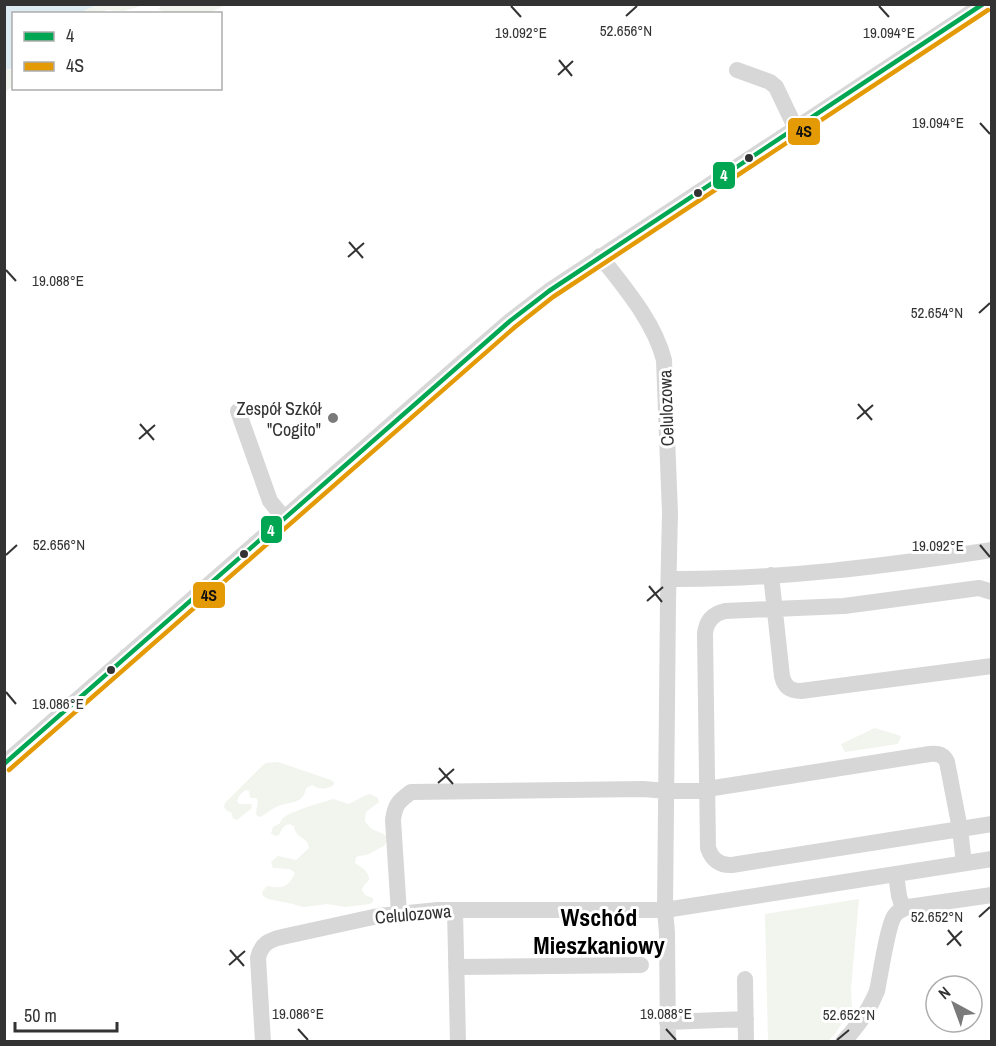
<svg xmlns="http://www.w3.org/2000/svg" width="996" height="1046" font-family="'Archivo Narrow',sans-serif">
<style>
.green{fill:#f1f5ed}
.water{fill:#ddebf3}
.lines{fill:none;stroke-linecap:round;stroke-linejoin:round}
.minor{stroke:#d7d7d7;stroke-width:16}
.bus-1-casing{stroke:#fff;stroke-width:9}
.bus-2-casing{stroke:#fff;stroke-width:9}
.bus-1{stroke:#00a651;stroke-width:4.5}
.bus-2{stroke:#e39a05;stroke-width:4.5}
.ticks{fill:none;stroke:#333;stroke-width:2}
.bus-dot{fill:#333;stroke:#fff;stroke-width:2}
.poi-dot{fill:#7a7a7a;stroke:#fff;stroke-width:2}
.labels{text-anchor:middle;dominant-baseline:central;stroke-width:6;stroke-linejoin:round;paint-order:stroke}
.poi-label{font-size:18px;fill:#333;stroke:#fff;text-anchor:end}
.street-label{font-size:18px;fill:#333;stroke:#fff}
.district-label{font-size:24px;font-weight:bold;fill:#000;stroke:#fff}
.ticks-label{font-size:15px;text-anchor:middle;fill:#333;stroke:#fff;stroke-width:6;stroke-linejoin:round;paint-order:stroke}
.line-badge{stroke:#fff;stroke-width:2}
.badge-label{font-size:16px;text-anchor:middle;font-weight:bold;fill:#fff}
.pale-badge-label{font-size:16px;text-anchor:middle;font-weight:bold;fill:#111}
</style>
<rect width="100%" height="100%" fill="#fff"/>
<path class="green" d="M5,5H144L124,11L107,10L98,13L14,14L13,85L5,93Z
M161,5V4L225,5L209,13H164L159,9Z
M875,728L901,736L898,744L845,752L841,744Z
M278,762L331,780L334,782V785C326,790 319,789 312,785L306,788C303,805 291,801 278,806C272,809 266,814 260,817L257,816L256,813L258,801L256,798H250L249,791L245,790L239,796L237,801L239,804H251L252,808L237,820L233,818L231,812L227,811L224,807L225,803L263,765L266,763Z
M370,794L378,798L379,802L366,812L365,821C372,833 377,829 386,836L387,841L384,846C378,849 374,851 369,854C365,856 361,855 356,857L355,863C362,868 369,871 369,880L364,885L362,890L365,895L373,898V901L370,904L346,907L327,904L303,907L293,904L268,899L263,896L262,892L267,886C282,889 288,888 295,873L290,869L273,868L271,862L278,856L296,860L309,848C307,835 296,840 294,826C286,821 282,828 279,835L275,836L271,833L273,827L279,824L283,818L289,814L307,807L333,799L349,804L364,796Z
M859,899L851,988L852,1008L835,1034L828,1041H768L765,914Z"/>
<path class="water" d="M4,5L5,4L96,5L79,13L14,14L13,68L5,70Z"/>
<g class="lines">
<path class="minor" d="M737,70L770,82L776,87L796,129
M600,256C624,287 654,321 664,360L670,513L668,601L665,910L667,933L668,1042
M238,411L270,501L284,518
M771,575L782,676C784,686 790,691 801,691L992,666
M669,579C777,580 885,566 992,550
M992,592L979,588L844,606L725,611C712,614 706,622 705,634L708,848C712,860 720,866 732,865L992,824
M4,764L466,359L510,321L549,291L984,4
M707,789L930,754C938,753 944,755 947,762L960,829L964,863
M896,874L899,896L903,909
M455,910L458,1042
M399,913L393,820C395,804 399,801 411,792L643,789L667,791H707
M456,967L641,965
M745,979L746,1042
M667,1022L746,1019
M263,1042L258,958C261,944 269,940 282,937L378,916L438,910H665L992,859
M843,1042C858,1026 869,1011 877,991C880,977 888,923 895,915C899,910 903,909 908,907L992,895"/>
<g class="bus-1-casing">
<path id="bus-1" d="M4,764L510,321L549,291L983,4"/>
</g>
<g class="bus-2-casing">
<path id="bus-2" d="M9,770L515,327L553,297L988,10"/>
</g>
<use href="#bus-1" class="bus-1"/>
<use href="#bus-2" class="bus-2"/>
</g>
<path class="ticks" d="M511,6L521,17M879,6L889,17M626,16L637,6M559,60L572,76M558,75L573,61M980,123L990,134M349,242L363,258M348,257L364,243M6,270L16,281M979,313L990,303M858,404L872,420M857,419L873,405M140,424L154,440M139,439L155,425M980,545L990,557M6,555L17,545M649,586L662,602M647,601L663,587M6,692L16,704M439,768L453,784M438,783L454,769M979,917L990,907M948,930L961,946M947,945L962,931M230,950L244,966M229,965L245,951M298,1029L308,1040M666,1029L676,1040M837,1040L849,1030"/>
<g class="bus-dot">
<circle cx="749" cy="158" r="5"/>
<circle cx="698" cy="193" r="5"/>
<circle cx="244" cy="554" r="5"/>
<circle cx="111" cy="670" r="5"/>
</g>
<circle class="poi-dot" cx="333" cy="418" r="6"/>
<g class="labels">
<g class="poi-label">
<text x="321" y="408">Zespół Szkół<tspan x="321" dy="21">"Cogito"</tspan></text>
</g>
<g class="street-label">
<text transform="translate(666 408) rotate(-92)">Celulozowa</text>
<text transform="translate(413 914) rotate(-5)">Celulozowa</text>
</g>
<g class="district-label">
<text x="599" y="917">Wschód<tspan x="599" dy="28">Mieszkaniowy</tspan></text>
</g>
</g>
<g class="ticks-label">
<text x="626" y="36">52.656°N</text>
<text x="521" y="38">19.092°E</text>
<text x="889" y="38">19.094°E</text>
<text x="938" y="128">19.094°E</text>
<text x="58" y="286">19.088°E</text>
<text x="937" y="318">52.654°N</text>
<text x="59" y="550">52.656°N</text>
<text x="938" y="551">19.092°E</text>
<text x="58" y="709">19.086°E</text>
<text x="937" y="922">52.652°N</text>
<text x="298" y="1019">19.086°E</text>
<text x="666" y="1019">19.088°E</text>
<text x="849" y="1020">52.652°N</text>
</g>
<g class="line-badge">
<rect x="787" y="117" width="34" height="29" rx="6" fill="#e39a05"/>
<rect x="712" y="161" width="24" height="29" rx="6" fill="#00a651"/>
<rect x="260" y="515" width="23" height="29" rx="6" fill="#00a651"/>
<rect x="192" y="581" width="34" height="28" rx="6" fill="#e39a05"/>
</g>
<g class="badge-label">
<text x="724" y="181">4</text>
<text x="271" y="536">4</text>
</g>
<g class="pale-badge-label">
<text x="804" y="137">4S</text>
<text x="209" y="601">4S</text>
</g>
<rect width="996" height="1046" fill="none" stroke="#333333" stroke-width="12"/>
<rect x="12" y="12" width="210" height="78" fill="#ffffff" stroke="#adadad" stroke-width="1.5"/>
<rect x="24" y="32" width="30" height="9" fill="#00a651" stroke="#adadad" stroke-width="1.5"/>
<text x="66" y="42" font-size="18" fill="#333333">4</text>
<rect x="24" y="62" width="30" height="9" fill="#e39a05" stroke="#adadad" stroke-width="1.5"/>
<text x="66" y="72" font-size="18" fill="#333333">4S</text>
<g transform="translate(954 1004) rotate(319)"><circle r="28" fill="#ffffff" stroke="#adadad" stroke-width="1.5"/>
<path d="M0-4.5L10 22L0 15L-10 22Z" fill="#7a7a7a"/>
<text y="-9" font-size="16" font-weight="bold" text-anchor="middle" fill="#333333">N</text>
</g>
<path d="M15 1022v9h102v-9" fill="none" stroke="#333333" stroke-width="3"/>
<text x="24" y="1022" font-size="18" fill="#333333" stroke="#ffffff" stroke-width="4.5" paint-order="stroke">50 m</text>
</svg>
